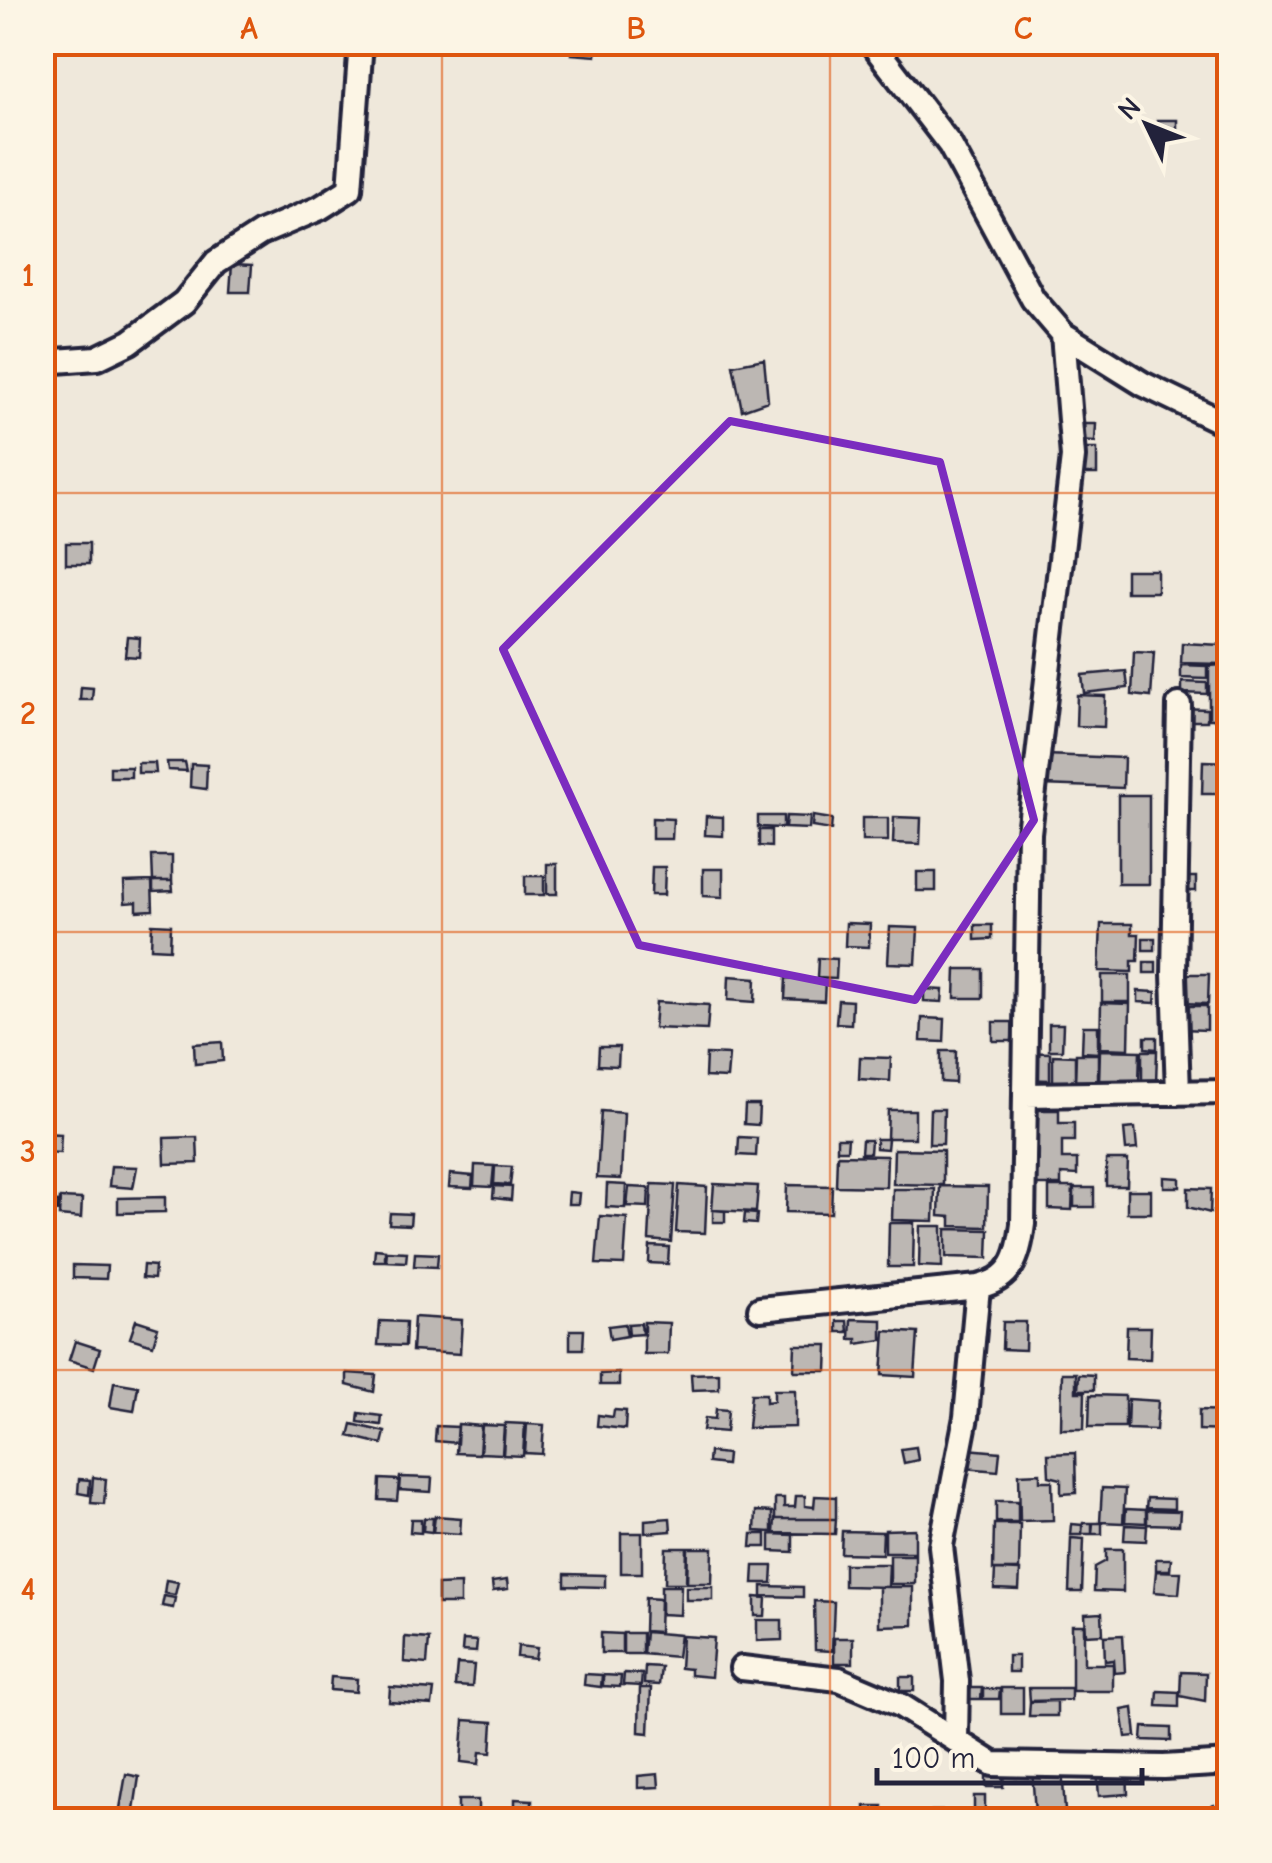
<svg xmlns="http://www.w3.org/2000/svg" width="1272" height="1863" font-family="'Comic Neue',sans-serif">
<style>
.building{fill:#bcb7b3;stroke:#22223b;stroke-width:2.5}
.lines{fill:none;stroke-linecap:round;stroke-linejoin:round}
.minor-casing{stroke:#22223b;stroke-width:30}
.minor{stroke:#fcf5e5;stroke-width:22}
.marked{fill:none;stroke:#7b2cbf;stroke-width:8;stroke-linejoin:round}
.grid{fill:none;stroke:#de560e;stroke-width:2.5;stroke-opacity:0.55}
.neatline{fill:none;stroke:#de560e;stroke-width:4}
.grid-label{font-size:32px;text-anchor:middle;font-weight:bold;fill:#de560e}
</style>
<rect width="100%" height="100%" fill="#efe8db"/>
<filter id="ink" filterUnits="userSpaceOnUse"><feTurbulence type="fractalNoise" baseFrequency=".01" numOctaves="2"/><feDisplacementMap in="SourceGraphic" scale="20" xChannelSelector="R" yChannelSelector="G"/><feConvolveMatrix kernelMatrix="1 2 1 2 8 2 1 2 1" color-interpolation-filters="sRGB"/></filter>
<g filter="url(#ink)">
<path class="building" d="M574,42H597L596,56L572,54Z
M1157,120H1177V135H1157Z
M232,264L252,265L250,292H230Z
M764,359L768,401L742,410L733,365Z
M1075,424H1096L1095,442L1075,441Z
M1076,449H1097V474H1075Z
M66,543H89V564H66Z
M1126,570H1157V592H1126Z
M127,637L140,638L139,657L125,656Z
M1182,643L1221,645V664L1181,663Z
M1222,645H1230V719H1209V666L1222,665Z
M1134,652L1154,653L1151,697L1132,695Z
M1181,665L1207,666V679L1181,678Z
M1126,671L1128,688L1084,693L1082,675Z
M1182,682L1207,683V694L1182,693Z
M81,687L93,688L92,700H80Z
M1077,695L1105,696L1104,727L1076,726Z
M1181,708L1207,709V721H1181Z
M1045,755L1124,758L1123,788L1043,785Z
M1203,761L1230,762V794H1202Z
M167,762H185L187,771L168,770Z
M138,763H155L156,773H138Z
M191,764L207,765L206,789L190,787Z
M110,767H131V777H110Z
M1118,795H1149V884H1118Z
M706,816L723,817V836L705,835Z
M758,816H783V828L758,827Z
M786,816L810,817L809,829L785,828Z
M813,816L832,819L831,830L812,827Z
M894,817L921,818L920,844L893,843Z
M652,818L673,819L672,839H652Z
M862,818H888V841H862Z
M759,830H771V847L759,846Z
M152,856H172V881H153Z
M547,864H557V894H547Z
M652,867H665L664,895H651Z
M703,869H723V897L703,896Z
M917,872H936V891H917Z
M525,876H544V895H525Z
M1182,877H1196V891H1182Z
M152,881L153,910L137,911V902L125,903L124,882Z
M153,881H172L173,891L153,892Z
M846,923L870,924L869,947L845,946Z
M152,924L171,925L170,949L151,948Z
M1101,924H1132V934H1139L1138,961H1132V972L1099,971Z
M975,925H992V939L975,940Z
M890,927L918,928L916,964L888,963Z
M1143,938H1155V950H1143Z
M818,958L837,959L836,979L817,978Z
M1144,962H1156V973H1144Z
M956,969H983V998H955Z
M1184,974H1209L1208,1004L1183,1003Z
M1102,975H1130V1002H1102Z
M729,976L756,978L755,1002L728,1000Z
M786,978L825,980L824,1001L785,999Z
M924,989L943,990L942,1002L924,1001Z
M1138,991L1156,992L1155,1003L1138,1002Z
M838,1000L852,1001L851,1024L836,1023Z
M656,1002L709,1005L707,1030L654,1028Z
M1101,1003L1130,1004L1129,1049L1100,1048Z
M1182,1006H1207V1030L1181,1029Z
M922,1018L945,1019L944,1042L921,1041Z
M993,1022H1013L1012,1041H993Z
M1049,1024H1063L1062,1050H1049Z
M1083,1026H1098V1053L1082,1052Z
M1145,1037H1157V1049L1145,1048Z
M222,1042L223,1061L195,1064L194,1044Z
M599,1047H619L618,1066L598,1065Z
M1100,1050L1140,1051L1139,1084L1099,1083Z
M941,1051H956L955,1083L941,1082Z
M1142,1051H1157L1156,1084L1142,1083Z
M1017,1052L1050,1053V1080L1016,1079Z
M706,1054L729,1055L727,1078L705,1077Z
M1076,1054H1098V1085H1075Z
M1053,1055L1075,1056V1083L1053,1082Z
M860,1057L891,1058L890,1081L859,1079Z
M745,1105H759L758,1125L744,1124Z
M930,1109H944L943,1144H929Z
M888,1110H915V1138H887Z
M1033,1110H1059V1123H1074V1141H1062V1159H1077V1175L1061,1174V1185H1031Z
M601,1111L624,1113L621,1179L597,1178Z
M1135,1128L1137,1149L1126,1150L1124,1129Z
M42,1133L61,1134L60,1153L42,1152Z
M197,1137L198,1163L165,1164L164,1138Z
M739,1137L757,1138L756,1156L738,1155Z
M837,1138H848L847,1150H837Z
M876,1139H888L887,1149L876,1148Z
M862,1140H871L870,1153H861Z
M894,1149L943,1150V1185L893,1184Z
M837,1155L887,1156L886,1187L836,1186Z
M1106,1160H1128L1127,1186H1106Z
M475,1165L494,1166L492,1187L474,1186Z
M111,1166L137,1167L133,1188L109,1186Z
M495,1166L512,1167L510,1185L494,1184Z
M450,1174L473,1176L472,1188L449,1187Z
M1164,1177L1180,1178V1187H1164Z
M607,1184L626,1185L625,1208L606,1207Z
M652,1184L675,1185L671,1242L649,1240Z
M714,1184L758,1186L756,1212L712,1210Z
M679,1185L707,1187L705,1233L676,1232Z
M787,1185L832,1186L831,1213L786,1212Z
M494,1186L512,1187L511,1200L493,1198Z
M940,1186L988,1187L987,1227L951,1226V1217L939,1216Z
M629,1187L649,1188L648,1207L627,1206Z
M1049,1187H1073L1072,1210L1049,1209Z
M1074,1188H1094V1207H1074Z
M1188,1188L1211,1189L1210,1213L1188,1207Z
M893,1189H935L934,1221L892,1220Z
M1127,1190H1151V1213H1127Z
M569,1192L579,1193L578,1204H568Z
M165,1197V1212L118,1213V1198Z
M60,1198L82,1199L81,1218L59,1216Z
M46,1201L58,1202L57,1211L46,1210Z
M713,1210L725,1211V1222H713Z
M390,1213L411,1214L410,1225L389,1224Z
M745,1213L757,1214L756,1224L744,1223Z
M600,1216L627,1218L624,1265L596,1264Z
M889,1223H914L913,1267H888Z
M920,1226H942V1267L919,1266Z
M946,1229L989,1230L988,1258L946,1257Z
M650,1246L669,1247L668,1264L649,1263Z
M375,1249L385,1250V1261H374Z
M387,1251L407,1252L406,1262L386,1261Z
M415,1253L438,1254L437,1267L414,1266Z
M73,1265L107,1266L106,1279L73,1278Z
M143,1265L155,1266L154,1279L142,1278Z
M414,1317L462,1320L460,1354L412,1351Z
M851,1319L882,1320V1340L857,1344V1339H850Z
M136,1320L158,1327L153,1345L130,1338Z
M380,1321L406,1322L405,1346L378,1345Z
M837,1321H847L848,1332H837Z
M644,1322L669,1323L668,1354H644Z
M1003,1322H1026L1025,1350L1002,1349Z
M641,1323L642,1334L629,1335L628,1324Z
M625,1324L627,1336L610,1339L608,1326Z
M1127,1327H1151L1150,1359L1126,1358Z
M570,1330H584L583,1349H570Z
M885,1331L918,1333L915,1377L882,1375Z
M75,1341L100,1349L94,1368L69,1360Z
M795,1345H828L827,1371H794Z
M347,1373L376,1375L374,1392L347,1385Z
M619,1373V1385H600V1374Z
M719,1373V1389L692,1390L691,1374Z
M1062,1373H1076V1392H1085L1084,1429H1061Z
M1079,1374L1094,1375V1390H1078Z
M114,1382L138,1386L134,1411L110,1407Z
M774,1390H795V1427L748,1428L751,1394H766V1402L774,1401Z
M1090,1395L1125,1396V1427H1089Z
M1128,1399L1158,1401L1156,1430L1127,1429Z
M716,1409L728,1410L726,1432L703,1430L705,1418L715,1419Z
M614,1410L626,1411L625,1429L597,1426L598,1415L613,1417Z
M1199,1410L1229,1411V1431L1199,1430Z
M359,1413L382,1416L381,1425L358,1422Z
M505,1423L525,1424L523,1456L503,1455Z
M352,1424L385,1432L382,1444L349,1436Z
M458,1424L481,1426L479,1454L456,1453Z
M527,1424L544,1425L542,1454L525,1453Z
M482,1425L504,1426L502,1454L480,1453Z
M436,1426L458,1427L457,1443L435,1441Z
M916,1447L918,1460L904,1463L901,1449Z
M967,1449L1000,1452L998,1471L965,1468Z
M709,1452L727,1454L726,1465L708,1463Z
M1075,1453L1076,1493L1061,1494V1479L1049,1476L1048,1454Z
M1040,1473V1481H1052L1053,1520L1020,1521L1019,1474Z
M93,1477L106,1479L104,1504L91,1503Z
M400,1477L432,1478L431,1492L399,1490Z
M79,1479L90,1480L89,1495L78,1493Z
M380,1479L399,1480L397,1501L379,1500Z
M1102,1488L1125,1489L1123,1523L1100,1522Z
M796,1496H805V1506L814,1507L815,1496L836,1497V1519H775V1498H784V1507H795Z
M1147,1498L1174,1499V1509L1146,1508Z
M996,1501H1018V1522H996Z
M1126,1509L1146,1510V1523L1125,1522Z
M1147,1510L1180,1511L1179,1525L1147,1524Z
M756,1511L772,1512V1532L755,1531Z
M435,1516L461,1518L460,1534L433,1532Z
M424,1518H433L432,1532L423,1531Z
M670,1518L671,1531L645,1533V1520Z
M411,1519H421V1533L410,1532Z
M775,1519H836L835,1534L774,1533Z
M1083,1523H1092V1534H1082Z
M1093,1523H1102V1534H1092Z
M994,1524H1020L1019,1570H993Z
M1072,1524L1082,1525V1535H1071Z
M1125,1525L1147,1526L1146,1541L1124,1540Z
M915,1529V1552H885V1530Z
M842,1531L883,1532L882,1554L841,1553Z
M621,1533H642V1573H621Z
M752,1534H766V1547H751Z
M770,1534L793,1535V1552L770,1551Z
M1071,1538L1084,1539L1082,1592H1069Z
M666,1548H687L686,1583H665Z
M688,1548H713L712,1583H687Z
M1106,1549H1123V1592L1094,1591L1095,1567L1106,1561Z
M890,1555H915V1584H890Z
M1156,1559H1171L1170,1570H1156Z
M844,1564H889L888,1587L844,1586Z
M754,1566H773L772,1583H753Z
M995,1570L1020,1571L1019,1590L994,1589Z
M1156,1571L1181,1572L1179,1594L1154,1592Z
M565,1574L605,1575V1587L565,1586Z
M166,1580L178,1582L175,1595L164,1593Z
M507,1580L508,1589L493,1591L492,1582Z
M460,1584V1604H438V1585Z
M661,1586H681L680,1615L661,1614Z
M762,1586L803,1587V1597L762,1596Z
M686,1587H713V1600H686Z
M879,1587H913V1625L879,1626Z
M164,1596L175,1598L173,1608L162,1606Z
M755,1597L766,1598L765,1616H755Z
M645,1598L660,1599L659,1632L644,1631Z
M814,1601L834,1602L832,1651L815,1650Z
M1102,1613L1103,1634L1086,1635L1085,1614Z
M757,1620H782V1640L757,1641Z
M1072,1625H1084V1664H1113V1691H1072Z
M645,1632L680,1635L677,1657L643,1654Z
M601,1633L622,1634V1653H601Z
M623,1633H642V1654H623Z
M1123,1635L1125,1672L1115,1673L1114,1660L1105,1661L1104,1636Z
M682,1636L714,1638L711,1677L690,1675V1669L680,1668Z
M405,1637L429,1639L427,1664L404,1662Z
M834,1638H853V1663H834Z
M463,1640L477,1641L476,1652L462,1651Z
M518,1646L537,1648L535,1659L517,1657Z
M1008,1656H1018V1672H1008Z
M457,1664L474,1665L472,1687L455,1686Z
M645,1666L661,1667L659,1685L644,1684Z
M1181,1672L1206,1673L1205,1701L1180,1696Z
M624,1673L642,1674L641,1686L623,1685Z
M585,1674L602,1675L601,1687L584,1685Z
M603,1675L621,1676L620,1687L603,1686Z
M331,1677L357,1679L356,1692L330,1690Z
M900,1677H914V1691H900Z
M390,1687L434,1690L432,1705L389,1702Z
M640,1688H651L649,1733L639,1732Z
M966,1688H982L981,1699H966Z
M1001,1688H1023V1714H1001Z
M1029,1688H1071V1700L1030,1701Z
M983,1689H1000L999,1699H983Z
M1158,1691L1179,1692V1707L1157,1706Z
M1057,1701V1716H1029L1030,1702Z
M1133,1708L1136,1736L1126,1737L1122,1710Z
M464,1720L493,1722L491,1753L480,1752L479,1764L461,1762Z
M1143,1727L1171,1728V1741L1142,1740Z
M1062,1768L1065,1811L1035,1813L1032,1770Z
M1127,1769L1128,1794L1099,1796L1097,1771Z
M986,1771H1004L1003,1787H986Z
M126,1774L139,1777L133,1816L143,1820H118Z
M658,1774L659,1787L638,1788V1776Z
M974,1796H985V1811H974Z
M515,1799L532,1800V1820H506V1808H515Z
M458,1800H478V1820H458Z
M1214,1805L1217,1818L1204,1820L1201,1809Z
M865,1806H882V1816L865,1817Z
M932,1811H956V1820H932Z
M709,1813V1820H695V1814Z
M1172,1813L1173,1820H1150L1149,1815Z"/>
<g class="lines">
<g class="minor-casing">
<path id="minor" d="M871,42L950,145L1033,299L1063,334L1143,384L1230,426
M42,362L97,358L130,342L184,302L216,262L261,233L320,208L350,189L361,42
M1178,1093L1174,974L1179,705
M1025,1095L1230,1092
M760,1309L978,1287C1013,1279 1019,1256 1023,1224L1029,833L1073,457L1063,334
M742,1668L839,1679L900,1705L993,1764L1164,1767L1230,1763
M956,1739L957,1681L941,1546L966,1417L978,1287"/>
</g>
<use href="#minor" class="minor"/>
</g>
</g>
<path class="marked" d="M730,421L940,462L1034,820L915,1000L639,945L503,649Z"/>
<path class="grid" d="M442,42V1820M830,42V1820M42,493H1230M42,932H1230M42,1370H1230"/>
<rect width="1272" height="1863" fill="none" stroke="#fcf5e5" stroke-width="110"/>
<g transform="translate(1147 125) rotate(313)" stroke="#fcf5e5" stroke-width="8" paint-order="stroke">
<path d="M0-8L18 38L0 25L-18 38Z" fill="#22223b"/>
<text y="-15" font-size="28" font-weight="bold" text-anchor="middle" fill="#22223b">N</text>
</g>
<path d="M877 1768v15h265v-15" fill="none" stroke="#22223b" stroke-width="5"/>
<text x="892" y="1768" font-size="30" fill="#22223b" stroke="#fcf5e5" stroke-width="8" paint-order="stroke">100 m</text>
<rect x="55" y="55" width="1162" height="1753" class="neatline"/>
<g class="grid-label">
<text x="249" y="39">A</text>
<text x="636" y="39">B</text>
<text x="1023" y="39">C</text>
<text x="28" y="286">1</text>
<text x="28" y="724">2</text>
<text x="28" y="1162">3</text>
<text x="28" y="1600">4</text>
</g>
</svg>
